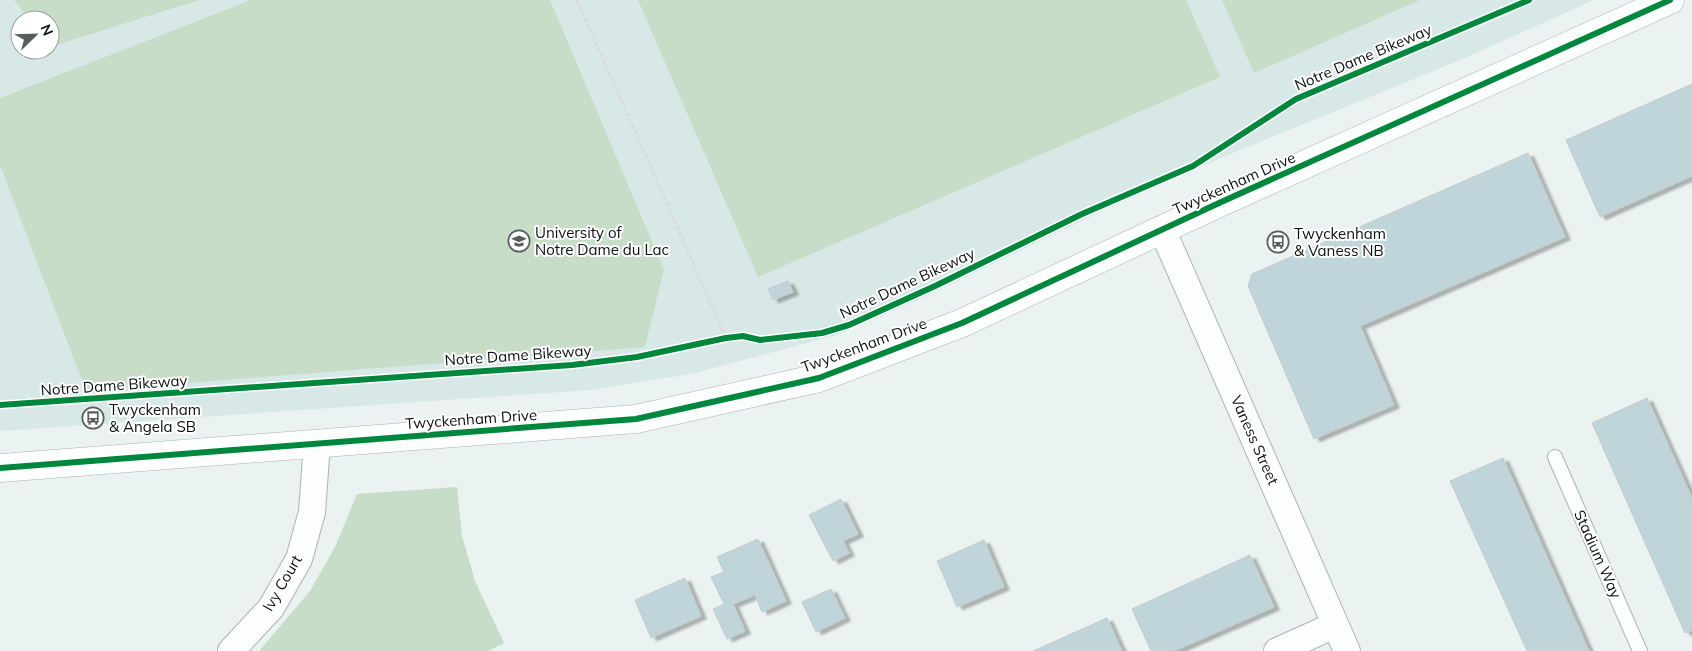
<svg xmlns="http://www.w3.org/2000/svg" width="1692" height="651" font-family="Mulish,sans-serif">
<style>
.built{fill:#d7e8e7;fill-rule:evenodd}
.green{fill:#c8ddc8}
.building{fill:#bfd5da;stroke:#c5cbcc;filter:url(#shadow)}
.lines{fill:none;stroke-linecap:round;stroke-linejoin:round}
.lane-casing{stroke:#adb3b3;stroke-width:16}
.street-casing{stroke:#adb3b3;stroke-width:28}
.secondary-casing{stroke:#adb3b3;stroke-width:29}
.path{stroke:#d9dcdc;stroke-width:3;stroke-dasharray:4 2.5;stroke-linecap:butt}
.lane{stroke:#fcfdfd;stroke-width:14}
.street{stroke:#fcfdfd;stroke-width:26}
.secondary{stroke:#fcfdfd;stroke-width:28}
.cycleway-casing{stroke:#fff;stroke-width:9}
.cycleway{stroke:#00873e;stroke-width:6}
.labels{text-anchor:middle;dominant-baseline:central;stroke-width:4;stroke-linejoin:round;paint-order:stroke}
.street-label{font-size:15px;fill:#0a0f0f;stroke:#fff}
.poi-label{font-size:15px;fill:#0a0f0f;stroke:#fff;text-anchor:start}
</style>
<defs>
<filter id="shadow"><feDropShadow dx="5.5" dy="3" stdDeviation="1" flood-color="#0004"/></filter>
</defs>
<rect width="100%" height="100%" fill="#eaf2f2"/>
<path class="built" d="M0,0H1594L1458,61L1223,157L1096,214L920,299L837,335L691,374L590,390L0,431ZM20,20H50V50H20Z"/>
<path class="green" d="M14,0H199L50,47V20H29Z
M251,0H550L664,270L645,347L86,391L0,165V98Z
M638,0H1186L1220,77L758,277Z
M1222,0H1420L1254,73Z
M457,487L462,536L475,581L504,643L488,651H259L310,591L335,547L357,494Z"/>
<path class="building" d="M1692,84V176L1600,217L1566,140Z
M1528,153L1565,237L1360,326L1394,405L1314,439L1248,286L1252,274Z
M788,281L793,292L773,300L768,289Z
M1647,398L1692,498V630L1685,633L1592,423Z
M1503,458L1589,651H1527L1450,481Z
M841,499L858,534L843,541L849,553L833,561L809,515Z
M758,539L786,601L762,612L755,595L733,604L745,631L727,639L713,609L724,604L711,577L724,572L717,557Z
M984,540L1004,587L957,607L937,561Z
M1250,555L1274,607L1174,651H1151L1132,609Z
M685,578L701,616L651,638L635,600Z
M831,589L845,618L816,632L802,602Z
M1107,618L1122,651H1033Z"/>
<g class="lines">
<g class="lane-casing">
<path id="lane" d="M1555,457L1640,651"/>
</g>
<g class="street-casing">
<path id="street" d="M1162,229L1347,651
M231,651L271,608L299,559L312,512L317,444
M1277,651L1335,625"/>
</g>
<g class="secondary-casing">
<path id="secondary" d="M0,468L636,419L819,378L962,323L1219,203L1670,0"/>
</g>
<path class="path" d="M577,0L726,338"/>
<use href="#lane" class="lane"/>
<use href="#street" class="street"/>
<use href="#secondary" class="secondary"/>
<g class="cycleway-casing">
<path id="cycleway" d="M0,405L572,365L637,357L726,338L743,336L760,340L822,333L849,325L935,286L1082,214L1193,166L1296,99L1529,0
M0,468L636,419L819,378L962,323L1219,203L1670,0"/>
</g>
<use href="#cycleway" class="cycleway"/>
</g>
<defs>
<g id="university-ring" transform="scale(1.125)"><circle r="9.5" fill="#fff" stroke="#585e5e" stroke-width="1.5"/><path d="M0-5L7-2L0 1L-7-2ZM-4 1L0 2.5L4 1V4Q0 6-4 4Z" fill="#585e5e"/></g>
<g id="bus-ring" transform="scale(1.125)"><circle r="9.5" fill="#fff" stroke="#585e5e" stroke-width="1.5"/><path d="M-5-6H5V4H4V6H2V4H-2V6H-4V4H-5ZM-3.5-4V0h7V-4ZM-3.5 1.2v1.5H-2V1.2ZM2 1.2v1.5H3.5V1.2Z" fill="#585e5e"/></g>
</defs>
<g fill-rule="evenodd">
<use href="#university-ring" x="519" y="241"/>
<use href="#bus-ring" x="1278" y="242"/>
<use href="#bus-ring" x="93" y="418"/>
</g>
<g class="labels">
<g class="street-label">
<text transform="translate(1363 57) rotate(-23)">Notre Dame Bikeway</text>
<text transform="translate(1234 183) rotate(-24)">Twyckenham Drive</text>
<text transform="translate(907 283) rotate(-25)">Notre Dame Bikeway</text>
<text transform="translate(864 345) rotate(-20)">Twyckenham Drive</text>
<text transform="translate(518 355) rotate(-4)">Notre Dame Bikeway</text>
<text transform="translate(114 385) rotate(-4)">Notre Dame Bikeway</text>
<text transform="translate(471 419) rotate(-4)">Twyckenham Drive</text>
<text transform="translate(1255 440) rotate(66)">Vaness Street</text>
<text transform="translate(1598 554) rotate(66)">Stadium Way</text>
<text transform="translate(282 583) rotate(-60)">Ivy Court</text>
</g>
<g class="poi-label">
<text x="535" y="232">University of<tspan x="535" dy="17">Notre Dame du Lac</tspan></text>
<text x="1294" y="233">Twyckenham<tspan x="1294" dy="17">&amp; Vaness NB</tspan></text>
<text x="109" y="409">Twyckenham<tspan x="109" dy="17">&amp; Angela SB</tspan></text>
</g>
</g>
<g transform="translate(35 35) rotate(67)"><circle r="24" fill="#ffffff" stroke="#9d9f9f"/>
<path d="M0-4L9 19L0 12L-9 19Z" fill="#585e5e"/>
<text y="-8" font-size="14" font-weight="bold" text-anchor="middle" fill="#0a0f0f">N</text>
</g>
</svg>
